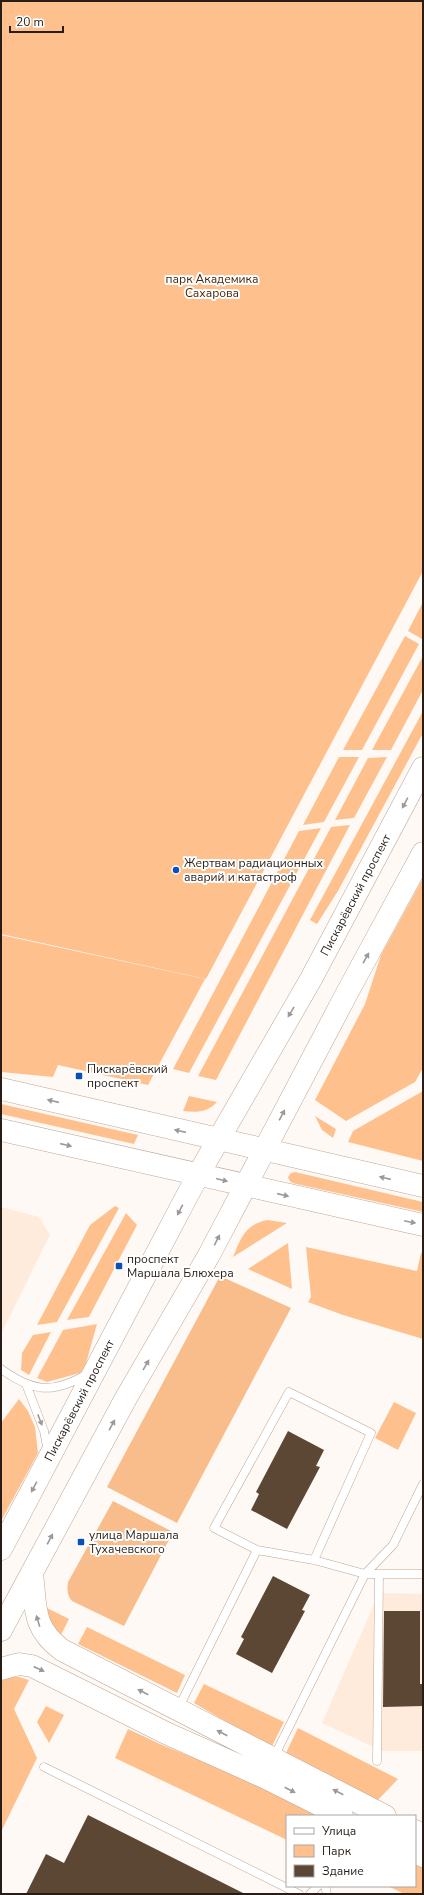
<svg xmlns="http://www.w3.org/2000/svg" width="424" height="1895" font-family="'Nunito Sans',sans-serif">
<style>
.built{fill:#ffebdb}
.green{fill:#fec18e}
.forest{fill:#f8bd8b}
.building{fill:#5c4735}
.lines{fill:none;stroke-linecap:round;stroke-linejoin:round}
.lane-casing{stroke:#bfa692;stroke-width:9}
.secondary-casing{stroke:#bfa692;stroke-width:23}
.primary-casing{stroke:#bfa692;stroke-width:23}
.lane{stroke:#fff;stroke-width:8}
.secondary{stroke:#fff;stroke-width:22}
.primary{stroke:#fff;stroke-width:22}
.oneway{fill:#9e9996}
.poi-dot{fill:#0a50bb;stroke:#fff;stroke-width:1.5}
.labels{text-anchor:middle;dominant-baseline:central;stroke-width:4;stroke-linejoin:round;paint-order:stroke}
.park-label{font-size:12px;fill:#45290d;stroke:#fff}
.poi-label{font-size:12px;fill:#271d16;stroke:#fff;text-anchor:start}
.street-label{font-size:12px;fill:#271d16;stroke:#fff}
</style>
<rect width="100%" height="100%" fill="#fef9f5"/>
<path class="built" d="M1,1207L39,1217L50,1235L1,1334Z
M379,1593L423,1594V1751H382L322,1723Z"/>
<path class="green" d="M1,1H423V571L206,979L1,934Z
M423,602V638L422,639L408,631Z
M405,636L419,644L362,750H343Z
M423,656V690L391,750H372Z
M423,711V733L338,891L317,924L310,920Z
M339,757H359L324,822L303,825Z
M387,757L354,818L335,820L368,758Z
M350,825L216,1080L198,1076L331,827Z
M321,828L189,1073L173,1069L299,831Z
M423,878V1068L415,1082L346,1121L315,1100L365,1004L381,955Z
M1,935L205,979L148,1085L58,1065L53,1077L1,1072Z
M423,1091V1161L348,1142L353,1131Z
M189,1096L217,1102C208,1112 197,1113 183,1111Z
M1,1104L138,1135L134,1144L1,1114Z
M315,1116L336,1129L333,1138L322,1130Z
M295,1172L423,1202V1212L292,1183L289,1180L288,1177L291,1173Z
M115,1206L119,1208L57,1322L37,1325L90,1225Z
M126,1213L137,1225L89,1317L67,1320Z
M268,1220L287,1223L233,1257C241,1238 245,1224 268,1220Z
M288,1243L292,1289L248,1269Z
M306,1247L417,1271L421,1253L423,1254V1339L343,1315L308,1302L311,1297Z
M97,1324L85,1367L80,1373L47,1382L37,1378L63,1330Z
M51,1332L29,1375L21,1370L22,1353L33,1335Z
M19,1399L28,1411L35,1427L38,1453L1,1521V1423Z
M394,1402L416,1413L398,1450L375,1438Z
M47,1608L69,1619L61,1635C52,1626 48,1620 47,1608Z
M87,1627L185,1675L177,1693L78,1644Z
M7,1677H19L29,1680L14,1709L37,1758L1,1832V1679Z
M204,1684L284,1722L271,1748L194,1703Z
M46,1706L64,1715L49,1743L37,1722Z
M298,1728L398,1779L377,1801L285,1755Z
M128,1729L160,1744L243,1778L320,1816H287V1840L115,1758Z
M415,1862L423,1866V1894H404L388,1886H415Z"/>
<path class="forest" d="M220,1276L291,1308L177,1523L107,1487Z
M113,1501L173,1532L124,1626L72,1601C67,1595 67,1590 68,1582Z"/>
<path class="building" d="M288,1431L324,1450L316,1466L320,1467L287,1529L251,1510L259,1494L256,1492Z
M273,1576L310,1595L302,1610L305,1611L272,1673L236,1654L244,1639L241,1637Z
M384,1611H420V1684H423V1706L383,1707Z
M88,1815L245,1894H26L46,1854L64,1863Z"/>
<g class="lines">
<g class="lane-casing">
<path id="lane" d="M1,1369C33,1392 52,1394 86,1375
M26,1384L44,1431L48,1451
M314,1560L371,1433L289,1392L214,1528L257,1550L314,1560L365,1574H423
M178,1709L257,1550
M274,1757L365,1574L393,1545L423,1484
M377,1761L379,1574
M44,1767L299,1894
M325,1886L327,1894
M310,1894L318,1886"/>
</g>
<g class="secondary-casing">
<path id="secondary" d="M32,1573C36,1607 32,1628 62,1650L385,1816
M1,1669L19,1664L32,1666L166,1733L264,1777L342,1816
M415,1831L423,1835
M415,1852L423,1856"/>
</g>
<g class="primary-casing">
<g id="primary">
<path d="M1,1089L423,1186"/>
<path d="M1,1130L423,1225"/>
<path id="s1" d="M1,1549L198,1175L311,979L423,768"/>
<path d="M1,1630L126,1398L209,1255L347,993L423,853"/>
</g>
</g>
<use href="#lane" class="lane"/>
<use href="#secondary" class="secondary"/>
<use href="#primary" class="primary"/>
</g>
<defs><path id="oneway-solid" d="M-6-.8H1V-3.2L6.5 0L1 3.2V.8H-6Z"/></defs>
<g class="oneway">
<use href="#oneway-solid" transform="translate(405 803) rotate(118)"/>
<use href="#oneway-solid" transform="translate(366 958) rotate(-61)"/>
<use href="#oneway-solid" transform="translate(291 1012) rotate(121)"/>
<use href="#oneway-solid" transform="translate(53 1101) rotate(-167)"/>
<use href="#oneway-solid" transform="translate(282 1115) rotate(-62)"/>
<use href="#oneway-solid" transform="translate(180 1131) rotate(-167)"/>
<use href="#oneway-solid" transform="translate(66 1145) rotate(13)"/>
<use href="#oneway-solid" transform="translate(385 1178) rotate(-167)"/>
<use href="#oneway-solid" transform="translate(222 1180) rotate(14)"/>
<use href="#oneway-solid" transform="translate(283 1195) rotate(13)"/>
<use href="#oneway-solid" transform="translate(180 1210) rotate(117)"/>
<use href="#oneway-solid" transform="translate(410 1222) rotate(12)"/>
<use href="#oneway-solid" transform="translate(217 1240) rotate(-63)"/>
<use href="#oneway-solid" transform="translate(146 1365) rotate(-60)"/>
<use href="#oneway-solid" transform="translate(40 1420) rotate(69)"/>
<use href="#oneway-solid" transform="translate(112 1425) rotate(-61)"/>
<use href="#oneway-solid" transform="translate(34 1487) rotate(118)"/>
<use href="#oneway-solid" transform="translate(50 1539) rotate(-62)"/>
<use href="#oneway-solid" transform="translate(38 1621) rotate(-107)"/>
<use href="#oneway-solid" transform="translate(39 1669) rotate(25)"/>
<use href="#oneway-solid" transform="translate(143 1692) rotate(-153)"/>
<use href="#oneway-solid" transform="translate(222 1733) rotate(-152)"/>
<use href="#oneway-solid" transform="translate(290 1790) rotate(27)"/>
<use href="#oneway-solid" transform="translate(338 1792) rotate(-153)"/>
</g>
<g class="poi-dot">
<circle cx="176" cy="870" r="4"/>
<rect x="75" y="1072" width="8" height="8" rx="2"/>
<rect x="115" y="1262" width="8" height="8" rx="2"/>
<rect x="77" y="1538" width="8" height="8" rx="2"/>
</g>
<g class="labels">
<g class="park-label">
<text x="212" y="279">парк Академика<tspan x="212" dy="14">Сахарова</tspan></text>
</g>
<g class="poi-label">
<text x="184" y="863">Жертвам радиационных<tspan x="184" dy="14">аварий и катастроф</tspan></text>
<text x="87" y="1069">Пискарёвский<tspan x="87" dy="14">проспект</tspan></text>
<text x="127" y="1259">проспект<tspan x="127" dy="14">Маршала Блюхера</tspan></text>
<text x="89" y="1535">улица Маршала<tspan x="89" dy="14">Тухачевского</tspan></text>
</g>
<g class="street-label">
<text stroke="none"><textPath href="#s1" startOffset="744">Пискарёвский проспект</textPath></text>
<text stroke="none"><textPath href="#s1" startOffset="168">Пискарёвский проспект</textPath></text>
</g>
</g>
<rect width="424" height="1895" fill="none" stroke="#271d16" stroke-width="4"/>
<rect x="286" y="1815" width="130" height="72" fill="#ffffff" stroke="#a9a5a2"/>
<rect x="294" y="1828" width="20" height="6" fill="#ffffff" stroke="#a9a5a2"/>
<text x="322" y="1835" font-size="12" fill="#271d16">Улица</text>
<rect x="294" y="1845" width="20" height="12" fill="#fec18e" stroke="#a9a5a2"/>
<text x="322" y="1855" font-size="12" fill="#271d16">Парк</text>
<rect x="294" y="1865" width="20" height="12" fill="#5c4735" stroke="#a9a5a2"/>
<text x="322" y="1875" font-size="12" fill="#271d16">Здание</text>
<path d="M10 26v6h53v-6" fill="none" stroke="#271d16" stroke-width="2"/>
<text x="16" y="26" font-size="12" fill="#271d16" stroke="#ffffff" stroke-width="3" paint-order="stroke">20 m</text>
</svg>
